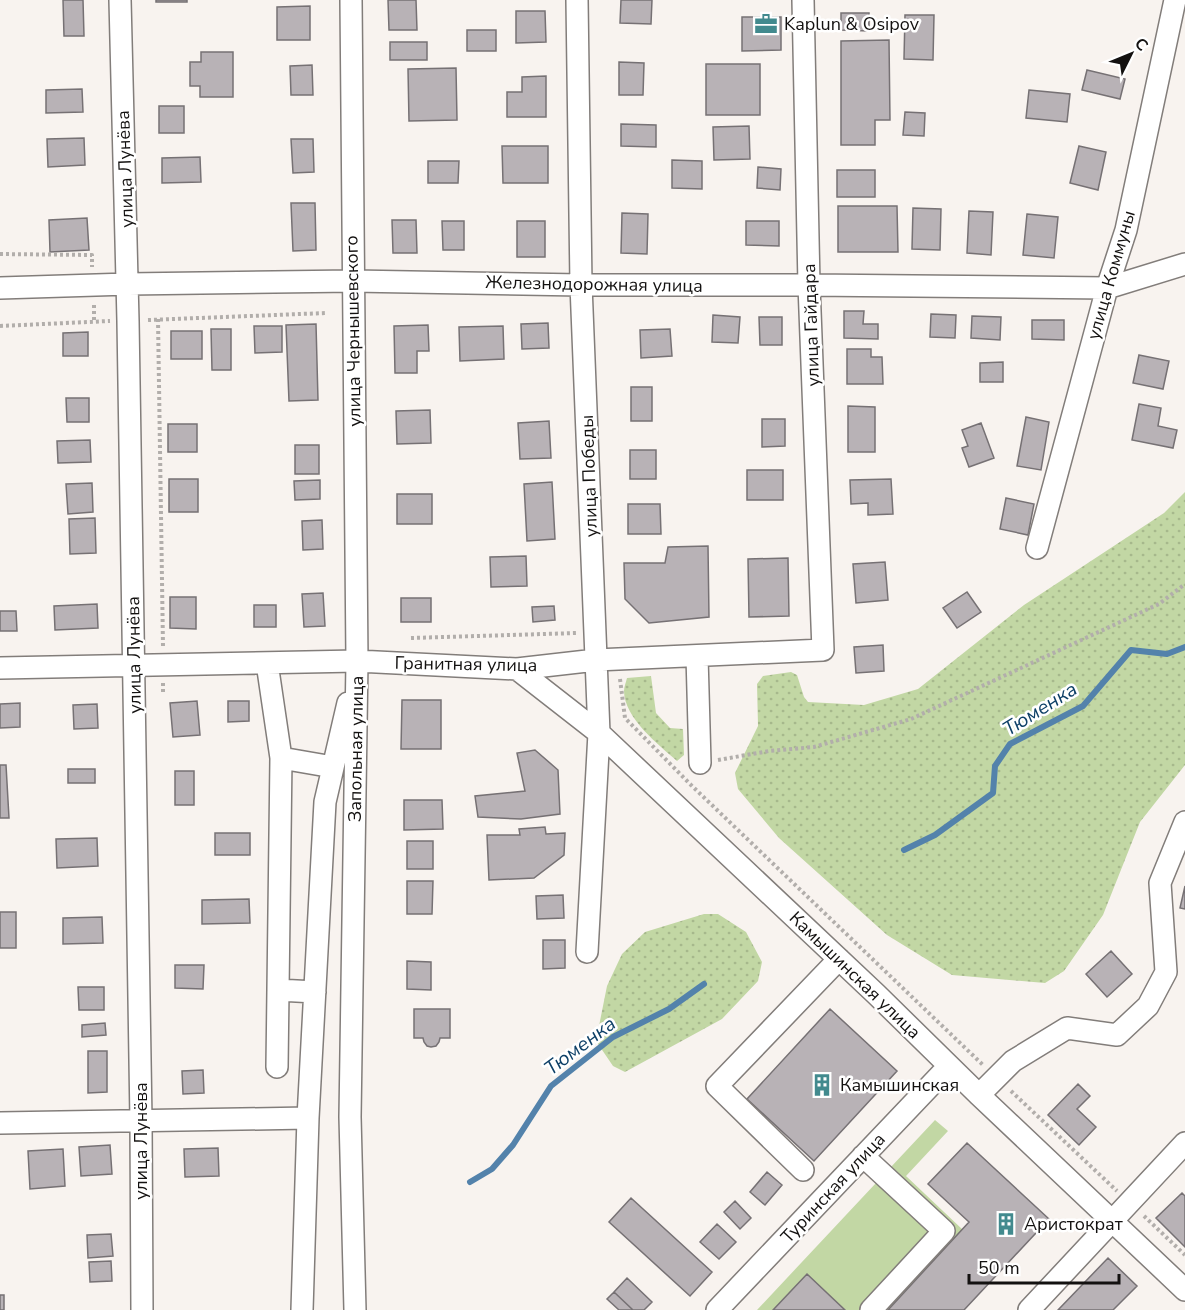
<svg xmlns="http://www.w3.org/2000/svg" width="1185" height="1310" font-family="'Nunito Sans',sans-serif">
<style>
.grass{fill:url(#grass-dots)}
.park{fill:#c2d7a4}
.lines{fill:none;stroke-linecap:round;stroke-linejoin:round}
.stream{stroke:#5382ab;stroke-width:6}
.building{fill:#b8b2b6;stroke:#767174;stroke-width:1.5}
.minor-casing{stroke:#827d7a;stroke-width:24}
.path{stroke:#b2aeab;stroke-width:4;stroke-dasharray:3 3;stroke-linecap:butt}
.minor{stroke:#fff;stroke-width:21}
.labels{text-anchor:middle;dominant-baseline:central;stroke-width:5;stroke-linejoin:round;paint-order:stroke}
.poi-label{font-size:18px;fill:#131110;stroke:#fff;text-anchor:start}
.street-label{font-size:18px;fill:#131110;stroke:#fff}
.water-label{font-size:20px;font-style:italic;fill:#0e4067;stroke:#fff}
</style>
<defs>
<pattern id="grass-dots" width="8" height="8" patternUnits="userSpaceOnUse" patternTransform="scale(1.5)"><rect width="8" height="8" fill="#c2d7a4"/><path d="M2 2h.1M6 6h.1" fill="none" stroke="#a6b88c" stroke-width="1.8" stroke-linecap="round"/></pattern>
</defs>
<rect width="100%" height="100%" fill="#f8f3ef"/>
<path class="grass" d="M1185,492V765L1140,822L1103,915L1064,971L1045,983L952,975L887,935L779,838L738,789L735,773L758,726L757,684L763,676L791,672L797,675L804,697L808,702L864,705L918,689L1024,605L1164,513Z
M651,676L656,713L670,728L683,729L684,755L677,761C659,745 624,718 624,691C624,687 626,682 627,678Z
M704,914H718L746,932L762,962L758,981L722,1019L625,1072L613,1066L596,1041L607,986L622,954L645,932Z"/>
<path class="park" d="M935,1120L948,1131L906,1176L963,1230L888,1310H757Z"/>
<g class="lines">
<path class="stream" d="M904,850L935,835L993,793L995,766L1010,744L1083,706L1131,650L1167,654L1185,647
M470,1182L492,1169L513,1145L551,1086L613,1037L669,1009L704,984"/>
</g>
<path class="building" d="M63,0H83L84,36H64Z
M156,0H187V2H156Z
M388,0H416L417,30H389Z
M621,0H652L651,24L620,23Z
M310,6V40H277V7Z
M516,11H545L546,42L516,43Z
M841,13H869V31L841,30Z
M905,15H934L933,60L904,59Z
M742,17H781V50L742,51Z
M467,30H496V51H467Z
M889,40L890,120H875V145H841V41Z
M390,42H427V60H390Z
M201,52H233V97H200V86H190V62H201Z
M619,62L644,63L643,95H619Z
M706,64H760V115H706Z
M312,65L313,95H291L290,66Z
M456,68L457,120L409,121L408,69Z
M1087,70L1125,79L1120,99L1082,90Z
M546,76V117H507V92H522V77Z
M82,89L83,112L46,113V90Z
M1029,90L1070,94L1067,122L1026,118Z
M159,106H184V133H159Z
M905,112L925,113L924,136L903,135Z
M621,124L656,125V147L621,146Z
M749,126L750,159L714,160L713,127Z
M84,138L85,165L48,167L47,139Z
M291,139H313L314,172L293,173Z
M502,146H548V183H503Z
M1079,146L1106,152L1098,190L1070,183Z
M200,157L201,182L162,183V158Z
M672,160L702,161V189L672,188Z
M428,161H459L458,183H428Z
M758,167L781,169L780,190L757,188Z
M837,170H875V197H837Z
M291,203H315L316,250L293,251Z
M838,206H897L898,252H838Z
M913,208L941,209L940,250L912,249Z
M969,211L993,212L991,255L967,253Z
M622,213L648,214L647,254L621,253Z
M1027,214L1058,217L1054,258L1023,255Z
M87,218L89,250L50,252L49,220Z
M392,220H416L417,253H393Z
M442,221H464V250H443Z
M517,221H545V257H517Z
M746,221H779V246L746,245Z
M844,311H864L863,324H878V339L844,338Z
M931,314L956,315L955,338L930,337Z
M713,315L740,317L738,343L712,342Z
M972,316L1001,317L1000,340L971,338Z
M759,317H782V345H760Z
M1032,320H1064V340L1032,339Z
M548,323L549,348L522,349L521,324Z
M316,324L318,400L289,401L286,325Z
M428,325L429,351H417V373H395L394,326Z
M254,326H282V352L255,353Z
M503,326L504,359L460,361L459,327Z
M211,329H231V370H212Z
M670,329L672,356L641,358L640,330Z
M171,331H202V359H171Z
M88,332V356H63V333Z
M847,349H871V357H882L883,384H847Z
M1139,355L1169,361L1163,389L1133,383Z
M1003,362V382H980V363Z
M631,387H652V421H631Z
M66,398H89V422H67Z
M1139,404L1161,408L1158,426L1177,430L1173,448L1132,440Z
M848,406L875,407V452H848Z
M430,410L431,443L397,444L396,411Z
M1026,417L1049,422L1041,470L1017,466Z
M762,419H785V446L762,447Z
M549,421L551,458L520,459L518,423Z
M981,423L994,458L969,467L962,448L968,446L962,430Z
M168,424H197V452H168Z
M90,440L91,462L58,463L57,441Z
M295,445H319V474H295Z
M630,450H656V479H630Z
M747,470H783V500H747Z
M169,479H198V512H169Z
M891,479L893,514L868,515V503L851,504L850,480Z
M320,480V499L295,500L294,481Z
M552,482L555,539L527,541L524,484Z
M92,483L93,512L68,514L66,484Z
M397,494H432V524H397Z
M1006,498L1034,504L1028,535L1000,529Z
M628,504H660L661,534H628Z
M95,518L96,553L70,554L69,519Z
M322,520L323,549L303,550L302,521Z
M708,546L709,617L649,623L625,599L624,563H665L668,547Z
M526,556L527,586L491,587L490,557Z
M788,558L789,616L749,617L748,559Z
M885,562L888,600L856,603L853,564Z
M967,592L981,612L957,628L943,608Z
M323,593L325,626L304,627L302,594Z
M170,597H196V629L170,628Z
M401,598H431V622H401Z
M97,604L98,628L55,630L54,606Z
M254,605H276V627H254Z
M554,606L555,620L533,622L532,607Z
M0,611H16L17,631H0Z
M883,645L884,671L856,673L854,647Z
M402,700H441V749H401Z
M197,701L200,735L173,737L170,703Z
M228,701H249V721L228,722Z
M20,703V727L0,728V704Z
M97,704L98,728L74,729L73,705Z
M535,750L558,770L560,814L521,819L478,817L475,796L525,791L517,753Z
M0,765H6L9,818H0Z
M68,769H95V783H68Z
M175,771H194V805H175Z
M404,800H442L443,829L404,830Z
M545,827L546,834L565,833L564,855L534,878L489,880L487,835H520L519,829Z
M215,833H250V855H215Z
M97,838L98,866L57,868L56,839Z
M407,841H433V869H407Z
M407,881H433L432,914H407Z
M1185,886V909L1180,908Z
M563,895L564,918L537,919L536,896Z
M249,899L250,923L202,924V900Z
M0,912H16V948H0Z
M102,917L103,943L63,944V918Z
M543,940H565V968L543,969Z
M1111,951L1132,974L1107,997L1086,974Z
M407,961L431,962V990L407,989Z
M175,965H204L203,989L175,988Z
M78,987H104V1010H79Z
M414,1009H450V1038H440L439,1042L436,1046L431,1047L427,1046L424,1042L423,1038H414Z
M830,1009L897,1071L814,1161L747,1099Z
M105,1023L106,1035L82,1037V1025Z
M88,1051H107V1092L88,1093Z
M203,1070L204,1093L183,1094L182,1071Z
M1078,1084L1090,1096L1077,1109L1096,1127L1079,1145L1048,1115Z
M967,1143L1049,1219L964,1310H888L969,1222L928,1184Z
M110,1145L112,1174L81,1176L79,1147Z
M218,1148L219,1176L185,1177L184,1149Z
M63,1149L65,1186L30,1189L28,1151Z
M767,1172L782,1185L765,1205L750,1192Z
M1182,1193L1185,1196V1247L1156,1218Z
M631,1198L712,1272L690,1296L609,1222Z
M735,1201L751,1218L740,1229L724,1212Z
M717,1224L736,1242L719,1259L700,1242Z
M111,1234L113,1256L88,1258L87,1235Z
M1108,1258L1137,1286L1113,1310H1058Z
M111,1261L112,1281L90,1282L89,1262Z
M807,1274L845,1310H773Z
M627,1278L652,1302L644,1310H633L614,1292Z
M614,1292L633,1310H619L607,1299Z
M0,1295H4V1310H0Z"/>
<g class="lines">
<g class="minor-casing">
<path id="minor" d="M120,0L128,321L141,1121L142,1310
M351,0L357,661L350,1117L355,1310
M577,0L581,285L599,733L587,952
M0,288L128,284L353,281L581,285H809L1107,288L1185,264
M1037,548L1107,288L1126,230L1175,0
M697,656L700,763
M267,663L281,758
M0,668L357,661L517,669L596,660L823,650L809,285L803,0
M517,669L599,733L876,994L979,1095L1185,1290
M315,992L278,990L281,758L333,767
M277,1067L278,990
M979,1095L1013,1061L1067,1028L1117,1035L1148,1006L1166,972L1160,883L1185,822
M0,1123L308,1118
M863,1156L944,1231L871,1310
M803,1170L717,1086L839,959
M302,1310L308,1118L325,802L348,703
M717,1310L949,1066
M1029,1310L1185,1143"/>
</g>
<path class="path" d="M0,254L92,255V267
M94,305V322
M158,319L163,646
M148,320L326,313
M0,326L110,321
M411,638L577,633
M620,679L625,718L691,785L983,1065
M163,683V692
M718,760L769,751L814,747L911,719L1159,604L1185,584
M1011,1091L1117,1191
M1144,1216L1185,1255"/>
<use href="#minor" class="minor"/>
</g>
<defs>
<g id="office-bare" transform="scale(1.8)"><path d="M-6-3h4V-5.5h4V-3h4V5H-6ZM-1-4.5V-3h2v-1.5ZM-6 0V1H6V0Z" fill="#428a8e" stroke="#fff" stroke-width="2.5" paint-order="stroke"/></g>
<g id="building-bare" transform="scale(1.8)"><path d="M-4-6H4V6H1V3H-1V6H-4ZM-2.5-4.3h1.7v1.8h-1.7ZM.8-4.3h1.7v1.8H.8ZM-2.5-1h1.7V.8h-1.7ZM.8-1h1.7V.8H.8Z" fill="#428a8e" stroke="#fff" stroke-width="2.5" paint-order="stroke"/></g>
</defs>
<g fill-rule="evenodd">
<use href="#office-bare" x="766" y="24"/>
<use href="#building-bare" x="822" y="1085"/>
<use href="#building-bare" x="1006" y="1224"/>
</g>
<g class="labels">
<g class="poi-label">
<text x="784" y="24">Kaplun &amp; Osipov</text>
<text x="840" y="1085">Камышинская</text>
<text x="1024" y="1224">Аристократ</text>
</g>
<g class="street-label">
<text transform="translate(125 169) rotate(-92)">улица Лунёва</text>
<text transform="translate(1111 275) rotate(-74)">улица Коммуны</text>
<text transform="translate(594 284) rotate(1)">Железнодорожная улица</text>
<text transform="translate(811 325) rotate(-92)">улица Гайдара</text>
<text transform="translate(353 331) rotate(-91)">улица Чернышевского</text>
<text transform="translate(589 476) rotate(-92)">улица Победы</text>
<text transform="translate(134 655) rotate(-91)">улица Лунёва</text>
<text transform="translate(466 664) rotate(1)">Гранитная улица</text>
<text transform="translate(356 749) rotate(-89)">Запольная улица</text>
<text transform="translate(855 975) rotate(44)">Камышинская улица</text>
<text transform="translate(141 1141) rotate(-90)">улица Лунёва</text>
<text transform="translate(833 1188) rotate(-47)">Туринская улица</text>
</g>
<g class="water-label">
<text transform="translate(1040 709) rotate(-32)">Тюменка</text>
<text transform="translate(580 1046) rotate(-37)">Тюменка</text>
</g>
</g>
<g transform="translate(1131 54) rotate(47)" stroke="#ffffff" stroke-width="4.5" paint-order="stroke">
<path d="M0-4.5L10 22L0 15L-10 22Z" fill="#131110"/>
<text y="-9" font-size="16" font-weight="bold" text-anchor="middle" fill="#131110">С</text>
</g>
<path d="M969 1274v9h150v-9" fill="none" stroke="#131110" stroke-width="3"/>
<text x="978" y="1274" font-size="18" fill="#131110" stroke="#ffffff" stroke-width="4.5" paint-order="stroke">50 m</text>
</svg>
